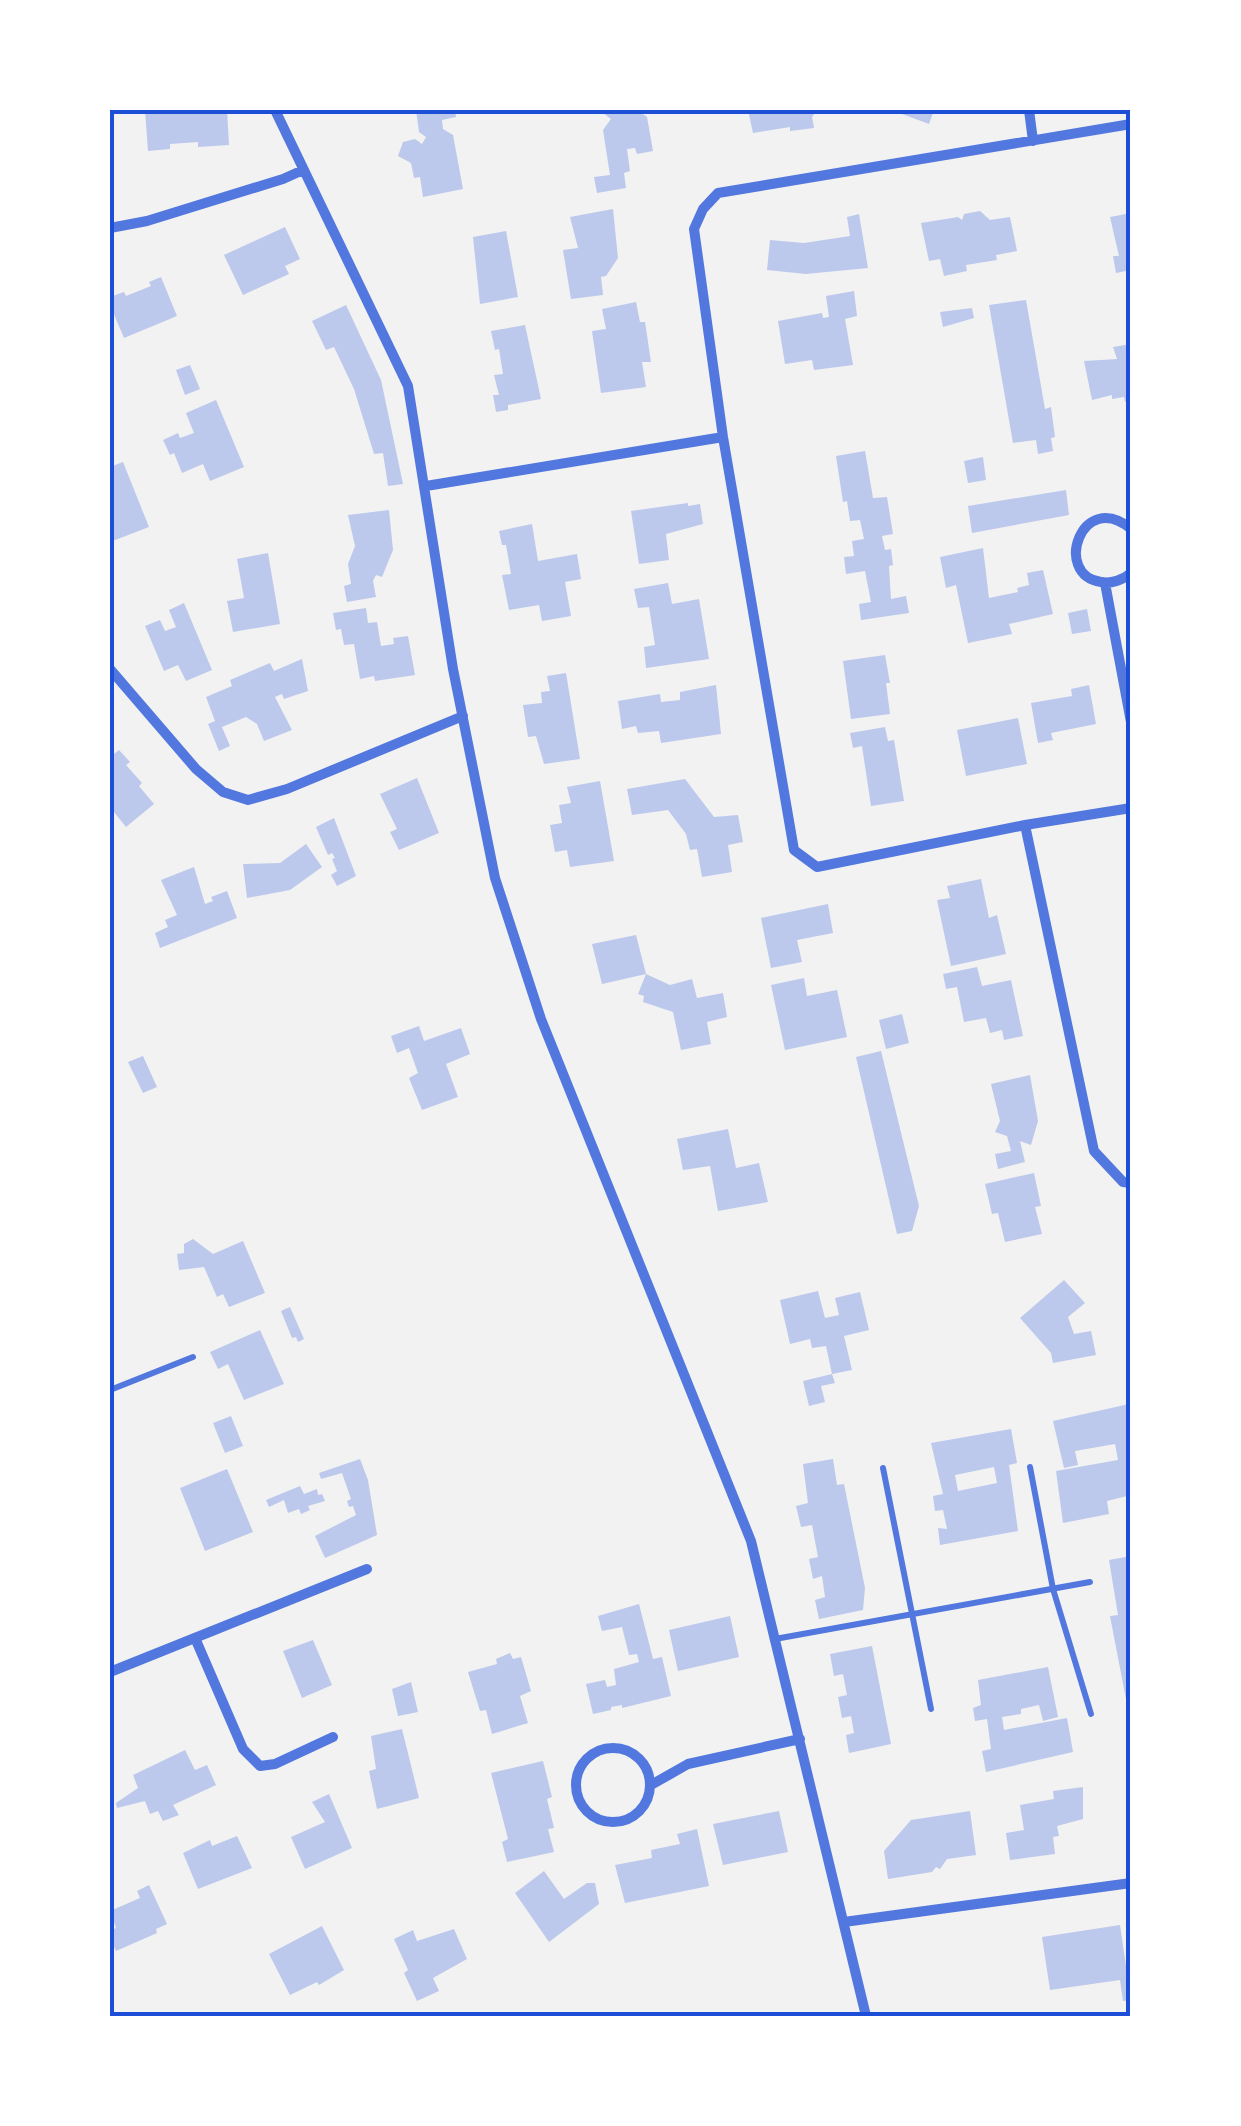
<svg xmlns="http://www.w3.org/2000/svg" width="1241" height="2126" font-family="'IBM Plex Serif',serif">
<style>
.building{fill:#bdc9ec;fill-rule:evenodd}
.lines{fill:none;stroke-linecap:round;stroke-linejoin:round}
.service{stroke:#5277de;stroke-width:6}
.minor{stroke:#5277de;stroke-width:10}
.neatline{fill:none;stroke:#1d4ed8;stroke-width:4}
</style>
<rect width="100%" height="100%" fill="#f2f2f2"/>
<path class="building" d="M145,110H227L229,145L198,147V142L170,144V149L148,151Z
M416,110H455L456,117L442,120L443,129L453,135L463,189L423,197L420,177L414,178L411,163L398,156L403,142L415,139L422,144L426,137L419,132Z
M599,110H637L647,117L653,151L637,154L635,148L627,149L630,171L624,173L626,188L597,193L594,177L610,175L603,130L611,119Z
M748,110H817L812,117L814,128L790,131V127L753,133Z
M891,110H934L929,124Z
M613,209L618,258L606,276L601,277L603,295L571,299L563,250L578,248L570,217Z
M980,211L990,220L1010,217L1017,251L996,255L997,260L966,265L967,271L944,276L940,259L929,261L921,223L958,217L962,220L964,214Z
M1131,213V270L1116,273L1113,256H1119L1110,217Z
M859,214L868,268L806,274L767,270L770,240L804,243L850,236L847,217Z
M285,227L300,259L285,266L289,274L243,295L224,255Z
M506,231L518,297L480,304L473,237Z
M161,277L177,316L124,338L110,305V297L124,292L126,296L151,286L149,282Z
M854,291L857,316L845,319L853,365L814,370L812,360L785,364L778,321L822,313L823,318L829,317L826,296Z
M1026,300L1045,409L1051,407L1055,437L1051,438L1053,451L1038,454L1036,440L1013,443L989,305Z
M636,302L640,322H645L651,362H642L646,387L601,393L592,331L606,329L602,309Z
M346,305L381,380L403,484L388,486L383,453L374,454L354,389L334,347L326,350L312,321Z
M972,308L974,318L943,327L940,312Z
M525,325L541,399L508,405V410L496,412L493,395H499L494,375L503,374L499,349L495,350L491,331Z
M1131,344V401L1125,402L1124,397L1112,399V395L1092,400L1084,361L1117,359L1113,347Z
M190,365L200,389L185,395L176,370Z
M216,400L244,467L210,481L203,464L182,473L174,453L170,455L163,440L178,433L180,438L194,433L186,413Z
M865,451L873,498L887,497L893,534L882,536L885,550L891,549L893,565L889,566L891,599L906,596L909,613L861,620L859,604L871,602L865,571L846,574L844,557L854,556L852,541L864,539L860,520L850,521L847,501L843,502L836,456Z
M983,457L986,480L968,483L964,461Z
M123,462L149,527L110,542V467Z
M1066,490L1069,515L972,533L968,506Z
M688,503V506L700,504L703,524L666,534L669,560L639,564L631,511Z
M389,510L393,550L382,577L376,575L373,581L376,597L347,602L344,586L351,584L348,564L355,546L348,515Z
M532,524L538,561L577,554L581,579L565,582L571,616L542,621L539,605L509,610L502,575L511,574L506,545H502L499,531Z
M983,548L989,598L1018,592L1017,588L1029,585L1027,573L1043,570L1053,614L1009,624L1012,634L968,643L956,585L946,588L940,557Z
M268,553L280,624L233,632L227,601L244,598L237,559Z
M668,583L672,604L699,599L709,659L646,668L644,647L655,645L649,607L638,608L634,589Z
M184,603L212,670L186,681L178,665L164,671L145,626L160,620L165,631L176,627L169,610Z
M366,608L368,623L377,622L381,646L394,644L393,638L408,636L415,675L375,681L374,676L360,679L354,644L344,645L341,629L336,630L333,613Z
M1087,609L1091,631L1072,634L1068,613Z
M885,655L890,683H886L890,714L851,719L843,661Z
M302,659L308,691L284,699L282,694L275,697L292,730L264,741L257,724L246,717L222,727L230,746L219,751L208,724L215,721L206,697L232,686L230,680L270,663L274,671Z
M566,673L580,759L544,764L536,736L528,737L523,705L542,703L541,692L550,691L547,676Z
M716,685L721,734L661,743L659,731L638,733L636,726L622,729L618,701L660,694L661,702L680,700V692Z
M1089,685L1096,724L1051,733L1053,740L1038,743L1031,703L1072,696L1071,689Z
M1018,718L1027,764L966,776L957,730Z
M885,727L888,741L894,740L904,801L871,806L862,746L853,748L850,733Z
M119,750L130,762L126,765L142,783L139,786L154,804L126,827L110,807V757Z
M417,778L439,833L399,850L390,832L397,829L380,794Z
M685,779L714,817L738,815L743,842L728,845L732,872L702,877L697,849L690,850L686,834L668,810L632,815L627,789Z
M600,781L614,861L570,867L567,850L555,852L550,825L562,823L559,805L571,803L567,787Z
M334,818L356,876L337,886L331,875L337,871L332,859L335,858L332,853L328,855L316,827Z
M306,844L322,867L290,890L247,898L243,864L280,863Z
M194,867L205,904L213,901L211,897L227,891L237,918L160,948L155,933L168,927L165,920L177,915L161,880Z
M981,879L989,918L997,915L1006,954L951,966L937,900L950,898L947,886Z
M828,904L833,933L797,940L802,962L771,968L761,918Z
M636,935L646,974L602,984L592,944Z
M977,967L982,986L1011,980L1023,1036L1004,1040L1002,1030L990,1033L986,1018L964,1022L957,987L946,989L943,974Z
M646,974L670,985L692,979L697,998L723,993L727,1017L707,1022L711,1044L681,1050L673,1012L643,1002L644,996L638,994Z
M804,978L807,996L837,990L847,1037L785,1050L771,985Z
M902,1014L909,1043L886,1049L879,1020Z
M419,1026L424,1041L461,1028L470,1054L446,1064L458,1097L422,1110L409,1078L418,1073L409,1048L397,1053L391,1036Z
M881,1051L919,1206L912,1231L897,1234L856,1057Z
M143,1056L157,1087L143,1093L128,1062Z
M1030,1075L1038,1121L1031,1145L1020,1141L1025,1162L998,1169L995,1154L1011,1151L1007,1136L995,1132L1000,1121L991,1084Z
M728,1129L736,1168L759,1163L768,1202L718,1211L710,1166L683,1170L677,1139Z
M1034,1173L1041,1206L1035,1207L1042,1234L1005,1242L998,1213L992,1214L985,1184Z
M193,1239L213,1254L243,1241L265,1293L229,1307L223,1294L217,1297L204,1267L179,1270L177,1254L184,1253V1244Z
M1064,1280L1085,1303L1068,1317L1074,1334L1091,1331L1096,1355L1053,1363L1051,1353L1020,1318Z
M818,1291L825,1318L839,1315L835,1298L860,1292L869,1330L844,1336L852,1370L832,1374L826,1346L812,1348L810,1339L790,1344L780,1300Z
M290,1307L304,1339L298,1342L296,1337L292,1338L281,1311Z
M260,1330L284,1384L244,1400L228,1364L218,1369L210,1352Z
M832,1374L835,1383L821,1386L825,1402L809,1406L803,1381Z
M1129,1404L1131,1495L1107,1501L1109,1514L1063,1523L1056,1471L1118,1460L1115,1444L1075,1451L1078,1465L1064,1468L1053,1421Z
M231,1416L243,1446L225,1453L213,1423Z
M1011,1429L1017,1463L1009,1465L1018,1531L940,1545L938,1528L947,1529L943,1510L935,1511L933,1496L943,1494L931,1443ZM994,1467L997,1483L958,1491L955,1475Z
M360,1459L368,1480L377,1535L325,1558L315,1536L356,1515L353,1506L349,1507L347,1501L351,1499L342,1473L321,1479L319,1473Z
M833,1459L837,1485L844,1484L865,1588L863,1610L819,1619L815,1600L825,1597L822,1576L813,1579L809,1559L818,1557L812,1525L801,1527L796,1506L808,1503L803,1464Z
M227,1469L253,1532L205,1551L180,1488Z
M300,1486L304,1494L317,1489L318,1495L322,1494L325,1501L308,1506L310,1510L301,1514L299,1509L288,1513L284,1500L269,1507L266,1500Z
M1131,1556V1714L1129,1715L1110,1616L1118,1615L1109,1560Z
M639,1604L653,1659L662,1657L671,1696L622,1708V1705L611,1707V1710L593,1714L586,1684L605,1680L607,1687L616,1685L614,1669L639,1662L637,1654L629,1655L622,1627L602,1631L598,1616Z
M730,1616L739,1657L678,1671L669,1630Z
M313,1640L332,1685L302,1698L283,1651Z
M872,1646L891,1744L849,1753L846,1735L854,1733L851,1716L842,1718L838,1697L847,1695L843,1674L834,1676L830,1654Z
M510,1653L513,1659L521,1657L531,1691L520,1696L528,1723L492,1734L486,1710L480,1711L468,1672L497,1664L496,1659Z
M1048,1667L1058,1717L1043,1721L1039,1705L1021,1709V1714L1002,1717L1004,1730L1067,1718L1073,1752L986,1772L982,1751L991,1749L987,1719L975,1721L973,1708L981,1705L978,1680Z
M411,1682L418,1712L398,1716L392,1689Z
M402,1729L419,1798L377,1809L369,1771L376,1769L371,1736Z
M185,1750L195,1770L207,1765L216,1785L173,1805L179,1815L163,1821L158,1811L150,1814L145,1801L117,1808L116,1803L138,1788L133,1775Z
M543,1761L552,1797L547,1799L554,1828L548,1829L554,1852L507,1862L502,1842L508,1839L491,1773Z
M1083,1787V1819L1057,1826L1059,1836L1053,1837L1055,1854L1010,1860L1006,1833L1024,1830L1020,1805L1054,1799L1053,1791Z
M329,1794L352,1848L305,1869L291,1837L325,1822L312,1802Z
M779,1811L788,1852L723,1865L713,1824Z
M970,1811L976,1855L947,1859L940,1869L936,1867L932,1872L888,1879L884,1851L911,1820Z
M697,1829L709,1886L625,1903L615,1865L652,1858L651,1850L680,1844L677,1834Z
M237,1836L252,1868L198,1889L183,1853L210,1840L212,1846Z
M544,1871L564,1899L587,1883H595L599,1904L549,1942L515,1893Z
M149,1885L167,1924L156,1929L157,1933L116,1951L110,1938V1931L116,1928L110,1911L140,1898L137,1891Z
M1120,1925L1131,2000L1123,2001L1120,1980L1050,1990L1042,1937Z
M322,1926L344,1970L319,1985L317,1982L290,1995L269,1954Z
M454,1929L467,1959L433,1978L439,1991L417,2001L404,1973L408,1970L394,1939L413,1930L417,1941Z"/>
<g class="lines">
<path class="service" d="M110,1390L193,1357
M1030,1467L1053,1589L1091,1714
M883,1468L931,1709
M775,1639L1090,1582"/>
<path class="minor" d="M275,110L408,386L453,669L495,878L541,1019L751,1541L866,2016
M1029,110L1033,141
M1131,124L718,193L703,209L694,229L723,437L794,850L817,867L1025,825L1131,808
M110,228L147,221L283,179L303,170
M426,486L723,437
M1131,529C1082,488 1052,575 1101,582C1111,584 1123,580 1131,573
M1105,583L1131,722
M110,669L196,769L223,792L248,800L287,789L463,716
M1025,825L1094,1151L1123,1182L1131,1183
M195,1638L243,1749L260,1766L275,1764L333,1737
M110,1672L367,1569
M576 1785a37 37 0 1 1 74 0a37 37 0 1 1-74 0Z
M651,1785L688,1764L800,1739
M844,1922L1131,1883"/>
</g>
<rect width="1241" height="2126" fill="none" stroke="#ffffff" stroke-width="225"/>
<rect x="112" y="112" width="1016" height="1902" class="neatline"/>
</svg>
